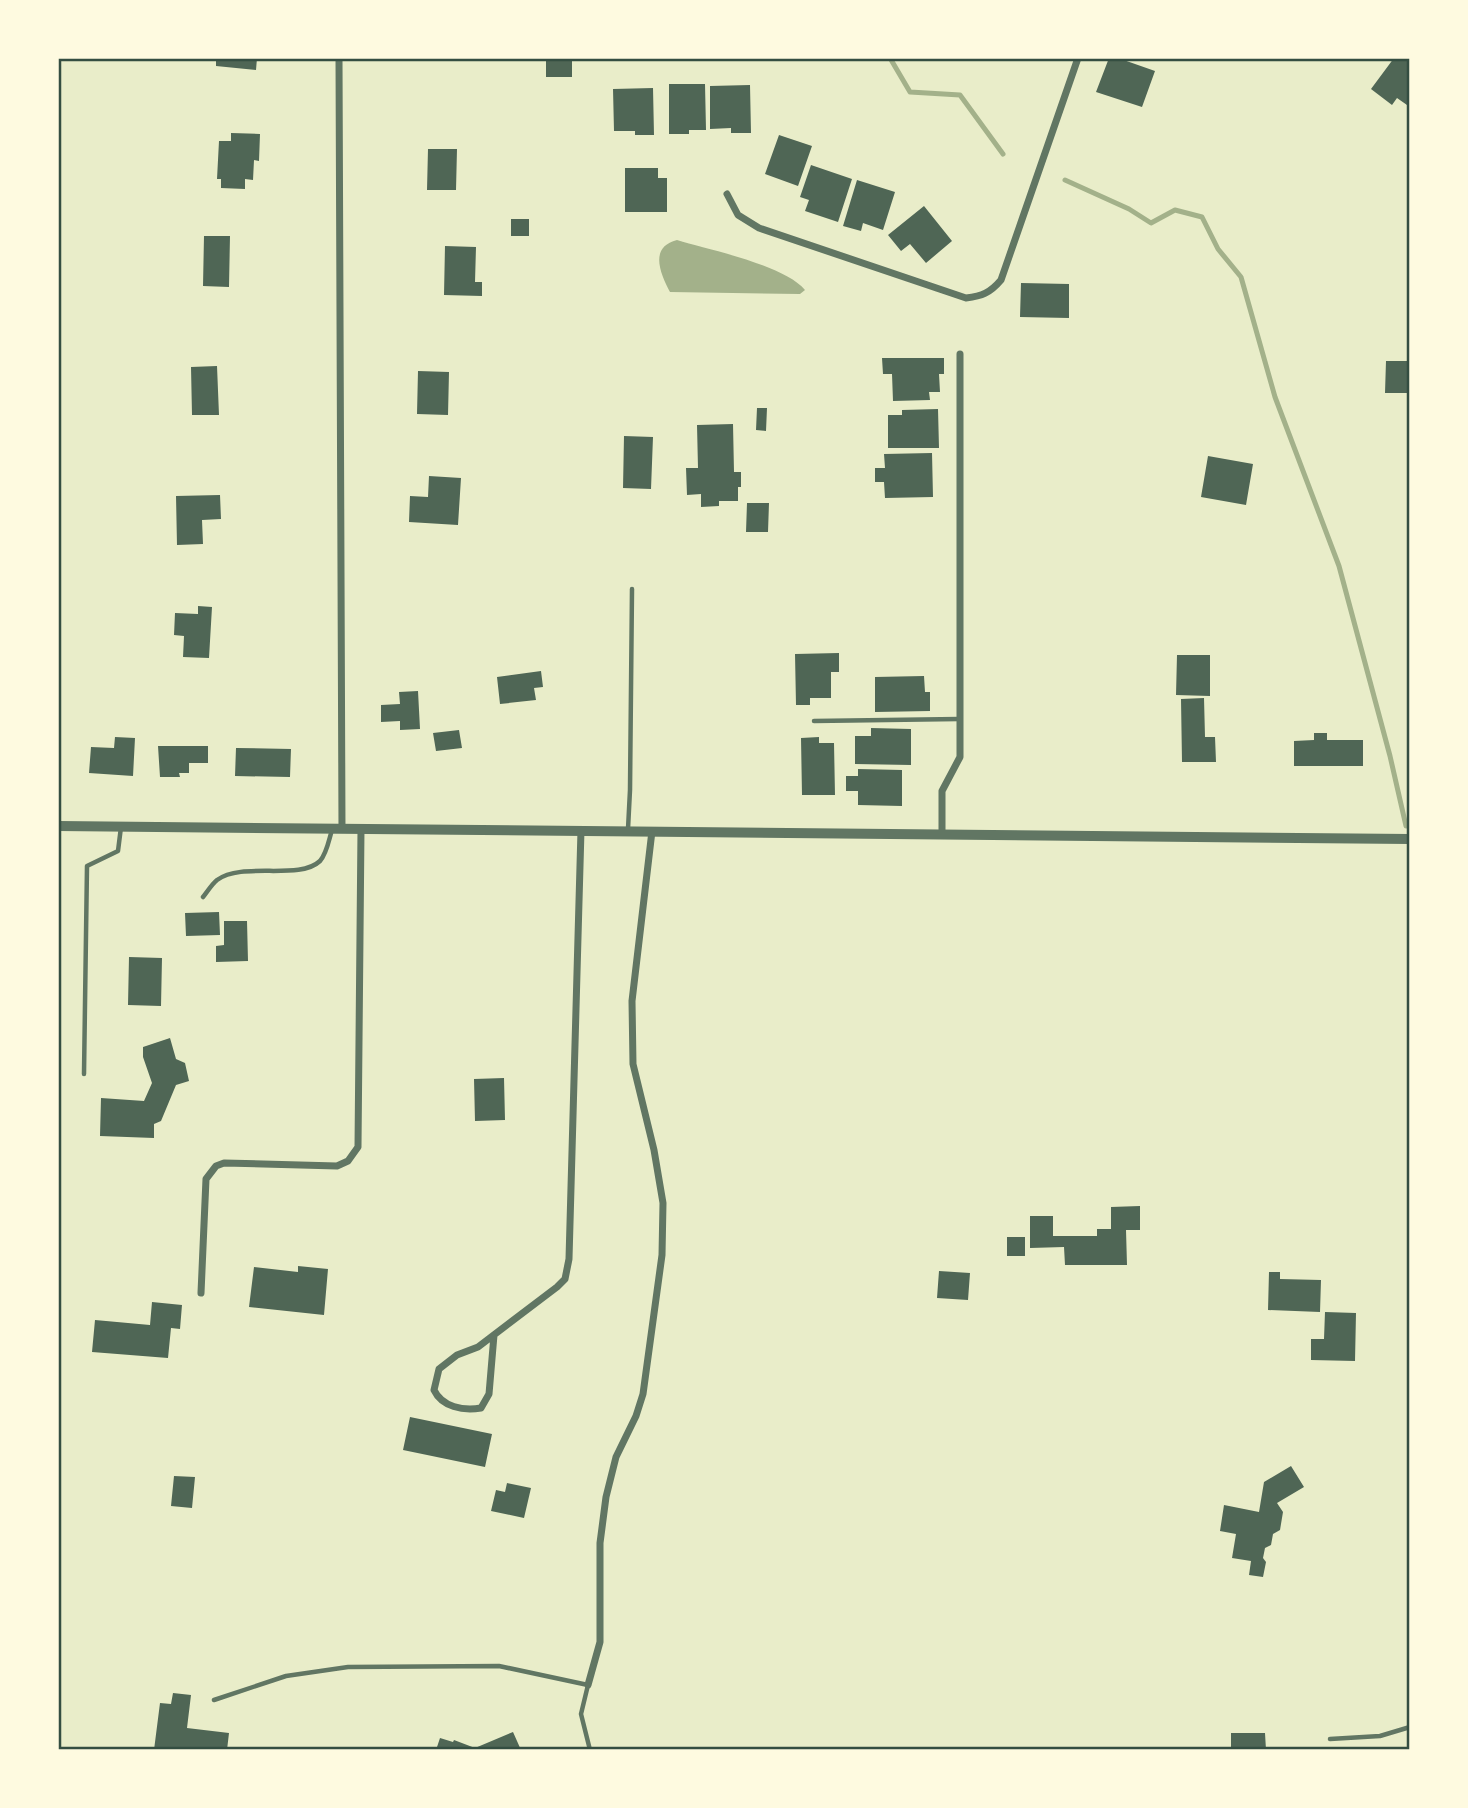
<svg xmlns="http://www.w3.org/2000/svg" width="1468" height="1808" font-family="Roboto,sans-serif">
<style>
.water{fill:#a3b18a}
.lines{fill:none;stroke-linecap:round;stroke-linejoin:round}
.stream{stroke:#a3b18a;stroke-width:5}
.building{fill:#4f6655}
.service{stroke:#617663;stroke-width:4.5}
.minor{stroke:#617663;stroke-width:7}
.tertiary{stroke:#617663;stroke-width:10}
.neatline{fill:none;stroke:#344e41;stroke-width:2.5}
</style>
<rect width="100%" height="100%" fill="#e9edc9"/>
<path class="water" d="M677,240C710,250 784,265 805,290L800,294L670,292C660,273 649,247 677,240Z"/>
<g class="lines">
<path class="stream" d="M856,58H872
M890,58L910,92L960,95L1003,154
M1065,180L1129,209L1151,223L1175,210L1202,217L1218,249L1241,277L1275,397L1339,566L1390,756L1406,826H1410"/>
</g>
<path class="building" d="M216,58H257L256,70L216,66Z
M546,58H572V77H546Z
M1109,58H1118L1155,71L1142,107L1096,92Z
M1394,58H1410V101L1407,105L1397,98L1392,105L1371,89Z
M669,84H705L706,130H689V134H669Z
M750,85L751,133H731V128L710,129V86Z
M653,88L654,135H635V131H614L613,89Z
M231,133L260,134L259,161L254,160L253,180L245,179V189L221,188V179H217L219,141H231Z
M779,135L812,146L798,186L765,174Z
M428,149H457L456,190H427Z
M811,165L852,179L838,222L805,211L809,200L800,197Z
M625,168H658V178H667V212H625Z
M857,180L895,192L883,230L863,223L861,231L843,226Z
M924,206L952,241L926,263L910,244L901,251L888,235Z
M511,219H529V236H511Z
M204,236H230L229,287L203,286Z
M445,246L476,247L475,282H482V296L444,295Z
M1021,283L1069,284V318L1020,317Z
M882,358H944V374H939L940,392H929L930,400L893,401L892,374H883Z
M1386,361H1410V393H1385Z
M217,366L219,415H192L191,367Z
M418,371L449,372L448,415L417,414Z
M757,408H767L766,431L756,430Z
M938,409L939,448H888V415H902V410Z
M733,424L734,472H741V487H738V501H719V506L701,507V494L687,495L686,468H698L697,425Z
M624,436L653,437L651,489L623,488Z
M932,453L933,497L885,498L884,482H875V468H885L884,454Z
M1208,456L1253,464L1246,505L1201,497Z
M429,476L461,478L458,525L409,522L410,496L428,497Z
M220,495L221,519L202,520L203,544L177,545L176,496Z
M747,503H769L768,532H746Z
M198,606L212,607L209,658L183,657L184,636L174,635L175,613L198,614Z
M839,653V672H831V698H810V705H796L795,654Z
M1177,655H1210V696L1176,695Z
M541,671L543,687L534,688L536,700L500,704L497,677Z
M924,676L925,692H930V711L875,712V677Z
M418,691L420,729L400,730V721L381,722V705L400,704L399,692Z
M1204,698L1205,737H1215L1216,762H1182L1181,699Z
M871,728L911,729V765L855,764V736H871Z
M459,730L462,748L436,751L433,733Z
M1314,733H1327V740H1363V766H1294V741L1314,740Z
M115,737L135,738L133,776L89,773L91,747L114,748Z
M819,737V743H834L835,795H802L801,738Z
M158,746H208V763H189V773H179L180,777H160Z
M236,748L291,749L290,777L235,776Z
M858,769L902,770V806L858,805V791H846V776H858Z
M219,912L220,935L186,936L185,913Z
M224,921H247L248,961L216,962V946L224,945Z
M129,957L162,958L161,1006L128,1005Z
M170,1038L176,1059L185,1063L189,1081L176,1085L161,1121L154,1124V1138L100,1136L101,1098L144,1101L152,1083L143,1057V1047Z
M504,1078L505,1120L475,1121L474,1079Z
M1140,1206V1230H1126L1127,1265H1065L1064,1247L1030,1248V1216H1053V1236H1097V1229H1111V1207Z
M1007,1237H1025V1256H1007Z
M298,1266L328,1269L324,1315L249,1307L254,1267L298,1272Z
M939,1271L970,1273L968,1300L937,1298Z
M1269,1272H1280V1279L1321,1280L1320,1312L1268,1310Z
M152,1302L182,1305L180,1329L171,1328L168,1358L92,1352L95,1320L150,1325Z
M1325,1312L1356,1313L1355,1361L1311,1360V1339H1324Z
M410,1417L492,1434L485,1467L403,1450Z
M1291,1466L1304,1487L1277,1503L1283,1512L1280,1530L1273,1534L1271,1545L1265,1548L1263,1558L1266,1562L1263,1577L1249,1575L1251,1561L1232,1558L1236,1534L1220,1531L1224,1505L1259,1512L1264,1482Z
M174,1476L195,1477L192,1508L171,1506Z
M507,1483L531,1488L524,1518L491,1511L496,1490L505,1492Z
M173,1693L191,1695L187,1728L229,1733L227,1750H154L160,1703L171,1704Z
M513,1732L521,1750H436L440,1738L453,1742L454,1740L475,1748Z
M1231,1733H1265L1266,1750H1231Z"/>
<g class="lines">
<path class="service" d="M814,721L959,719
M628,829L630,790L632,589
M203,897C207,892 212,884 217,880C243,861 299,881 320,861C327,853 329,839 332,830
M84,1074L87,866L118,851L121,827
M214,1700L286,1676L348,1667L499,1666L588,1685L581,1714L590,1750
M1330,1739L1380,1736L1410,1727"/>
<path class="minor" d="M339,58L342,829
M727,194L738,215L759,228L966,298C982,296 990,293 1001,280L1078,58
M942,834V791L960,757V354
M201,1293L206,1179L216,1166L224,1163L337,1166L348,1161L358,1147L361,829
M494,1335L489,1394L481,1408C463,1411 442,1407 434,1390L439,1369L457,1355L478,1347L557,1287L565,1279L569,1259L581,830
M588,1685L600,1642V1543L606,1497L616,1457L636,1416L643,1394L662,1255L663,1203L654,1150L633,1064L632,1001L652,831"/>
<path class="tertiary" d="M58,826L1410,839"/>
</g>
<rect width="1468" height="1808" fill="none" stroke="#fefae0" stroke-width="119"/>
<rect x="60" y="60" width="1348" height="1688" class="neatline"/>
</svg>
